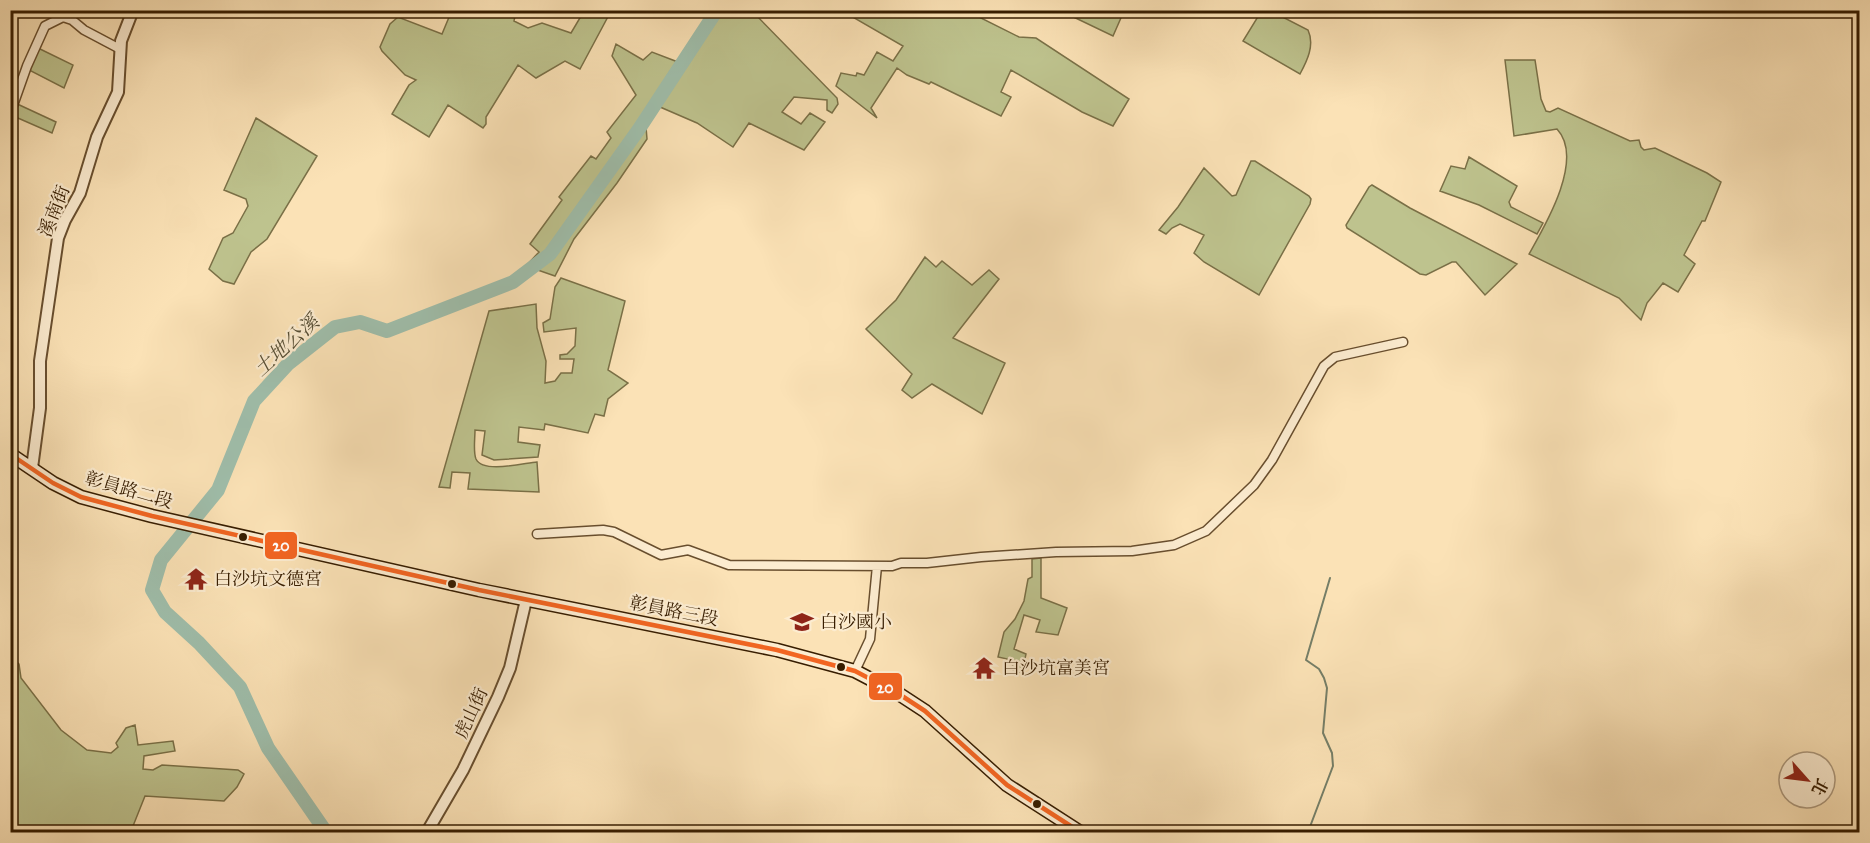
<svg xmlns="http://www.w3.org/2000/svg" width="1870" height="843" font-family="'IM FELL Great Primer','Noto Serif TC',serif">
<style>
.green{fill:#bec38e;stroke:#7a7047;stroke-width:1.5}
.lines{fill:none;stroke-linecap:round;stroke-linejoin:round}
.stream{stroke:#757e67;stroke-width:2}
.river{stroke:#9fbeab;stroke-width:14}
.minor-casing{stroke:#684e2e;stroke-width:11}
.tertiary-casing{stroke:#684e2e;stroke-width:14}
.secondary-casing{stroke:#371d00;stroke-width:15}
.minor{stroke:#fcecd0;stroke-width:8}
.tertiary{stroke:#fcecd0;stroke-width:10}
.secondary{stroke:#fcecd0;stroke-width:12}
.bus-1-casing{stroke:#fcecd0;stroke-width:9}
.bus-1{stroke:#f26522;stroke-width:4.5}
.bus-dot{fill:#371d00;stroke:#fcecd0;stroke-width:2}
.labels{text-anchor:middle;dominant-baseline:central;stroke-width:4.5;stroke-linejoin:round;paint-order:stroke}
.street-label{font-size:18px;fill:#371d00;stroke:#fcecd0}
.poi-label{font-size:18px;fill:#371d00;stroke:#fcecd0;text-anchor:start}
.water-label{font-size:20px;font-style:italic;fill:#564d33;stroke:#fcecd0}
.line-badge{stroke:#fcecd0;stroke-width:2}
.badge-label{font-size:16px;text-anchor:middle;font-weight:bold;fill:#fff}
</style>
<rect width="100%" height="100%" fill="#fbe2b6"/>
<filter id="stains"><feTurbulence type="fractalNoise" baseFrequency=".00333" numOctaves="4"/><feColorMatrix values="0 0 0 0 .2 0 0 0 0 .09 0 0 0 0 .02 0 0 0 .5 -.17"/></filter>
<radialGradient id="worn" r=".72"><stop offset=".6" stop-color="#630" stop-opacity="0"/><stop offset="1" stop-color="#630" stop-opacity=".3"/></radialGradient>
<path class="green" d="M452,10L466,11L478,15L480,11H516L514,21L528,28L542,23L571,33L584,11H611L580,69L565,61L536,78L518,65L486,117V124L483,128L448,105L429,137L392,114L409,85L416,80L405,75L382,51L380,47L390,24L398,17L442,34Z
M1262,10L1271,11L1308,30C1315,45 1307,61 1300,74L1243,41Z
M716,11H752L837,98L838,104L832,113L827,110V100L794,97L782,112L801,124L810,113L825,122L804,150L749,123L733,147L697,123L660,107L646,127L647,139L617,183L574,239L555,276L526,266L539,252L530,244L562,200L559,197L591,156L596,159L611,138L607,132L636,95L612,56L616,44L643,60L652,52L678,62Z
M967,11L1019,37L1036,38L1129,99L1113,126L1082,112L1011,70L1001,92L1011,97L1001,116L931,82L929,84L907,75L897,68L871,108L877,118L836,86L841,73L856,76L857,73L864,75L877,52L893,61L903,46L849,15L850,11Z
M1061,11H1124L1113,36Z
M38,48L73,65L64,88L29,70Z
M1505,60H1535L1541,99L1546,111L1550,112L1558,108L1630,141L1639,140L1641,147L1644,150L1655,148L1707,173L1721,182L1705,221H1702L1684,255L1695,264L1678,292L1663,283L1647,303L1641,320L1619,298L1529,254C1545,226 1585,159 1557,129L1514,136Z
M13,102L56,122L52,133L11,115Z
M256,118L317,156L267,239L251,252L234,284L223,281L209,269L223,238L233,233L248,206L246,199L224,190Z
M1469,157L1517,186L1509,202L1511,207L1543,223L1537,234L1479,205L1440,191L1451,166L1465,169Z
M1251,161H1255L1309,196L1311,199L1310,204L1259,295L1204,262L1194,253L1204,235L1180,224L1172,228L1166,234L1159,230L1178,207L1204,168L1232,196L1236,195Z
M1372,185L1410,208L1517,264L1485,295L1456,262H1452L1426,275L1420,274L1347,228L1346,225L1369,187Z
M925,257L936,267L942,261L972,285L989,270L999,279L953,338L1005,363L982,414L932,384L912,398L902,390L912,374L866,329L896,300Z
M561,278L625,301L608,370L628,383L608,399L604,416L595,414L588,433L545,424L544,430L519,427L518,442L540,445L538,457L494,460L482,455L485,431L475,430C475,439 473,452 476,459C483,474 524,463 537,462L539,492L468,489L470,473L452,472L450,488L439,487L489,311L536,304L537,328L546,361L545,383L555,381L561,373H572L574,359H560V355L567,354L575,346L576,328L544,332L543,323L550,319L555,287Z
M1041,558V598L1067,608L1058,635L1036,632L1040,620L1024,615L1014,649L1026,654L1022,673L1013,670L1012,660L998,657L1004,632L1015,619L1024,601L1028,579L1032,577V559Z
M11,656L19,664L21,678L61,730L87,750L111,753L118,747L116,743L126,728L135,725L138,745L173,741L175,751L144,756L143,769L153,770L162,765L238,770L244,774L237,787L224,801L145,796L133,826L192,832H11Z"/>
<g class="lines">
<path class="stream" d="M1308,832L1333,766L1332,753L1323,733L1327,688L1324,678L1319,669L1306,660L1330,578"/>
<path class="river" d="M326,832L268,748L240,687L199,643L165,612L152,590L161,560L218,490L254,401L288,364L335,327L360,322L387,331L513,282L550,254L639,129L717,10"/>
<g class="minor-casing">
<path id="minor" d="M10,114L27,66L45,26L63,17L72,20L84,30L120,49
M537,534L603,530L614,532L661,555L688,550L729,565L892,566L901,563H927L981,557L1056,552L1132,551L1174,545L1206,531L1254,485L1272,460L1324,366L1335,357L1403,342
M855,671L870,639L877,566"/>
</g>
<g class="tertiary-casing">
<path id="tertiary" d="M32,468L40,408V361L58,238L65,220L80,193L97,137L118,92L121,41L133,10
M427,832L463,770L498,697L510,668L526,600"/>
</g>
<g class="secondary-casing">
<path id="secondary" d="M10,454L53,483L81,497L152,516L479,590L777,650L855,671L899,694L925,711L1007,785L1080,832"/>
</g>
<use href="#minor" class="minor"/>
<use href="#tertiary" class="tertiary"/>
<use href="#secondary" class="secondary"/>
<g class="bus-1-casing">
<path id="bus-1" d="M10,454L53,483L81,497L152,516L479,590L777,650L855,671L899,694L925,711L1007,785L1080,832"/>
</g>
<use href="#bus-1" class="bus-1"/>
</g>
<defs>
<g id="temple-bare" transform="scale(1.8)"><path d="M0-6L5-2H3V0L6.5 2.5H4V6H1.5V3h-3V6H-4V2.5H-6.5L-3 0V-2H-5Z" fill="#8f2418" stroke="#fcecd0" stroke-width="2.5" paint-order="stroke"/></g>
<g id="school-bare" transform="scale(1.8)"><path d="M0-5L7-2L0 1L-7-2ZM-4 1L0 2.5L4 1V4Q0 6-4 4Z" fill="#8f2418" stroke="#fcecd0" stroke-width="2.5" paint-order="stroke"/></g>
</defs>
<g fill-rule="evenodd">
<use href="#temple-bare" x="196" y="579"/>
<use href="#school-bare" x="802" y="622"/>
<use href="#temple-bare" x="984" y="668"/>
</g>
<g class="bus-dot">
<circle cx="243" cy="537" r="5"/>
<circle cx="452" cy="584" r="5"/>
<circle cx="841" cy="667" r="5"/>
<circle cx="1037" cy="804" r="5"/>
</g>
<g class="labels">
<g class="street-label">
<text transform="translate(54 211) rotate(-68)">溪南街</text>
<text transform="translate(129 490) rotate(16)">彰員路二段</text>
<text transform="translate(674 611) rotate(11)">彰員路三段</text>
<text transform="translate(471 713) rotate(-65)">虎山街</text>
</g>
<g class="poi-label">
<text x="214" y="579">白沙坑文德宮</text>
<text x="820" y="622">白沙國小</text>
<text x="1002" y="668">白沙坑富美宮</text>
</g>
<g class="water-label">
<text transform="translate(286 345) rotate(-42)">土地公溪</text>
</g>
</g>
<g class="line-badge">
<rect x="264" y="531" width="34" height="29" rx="6" fill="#f26522"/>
<rect x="868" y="672" width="35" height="29" rx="6" fill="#f26522"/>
</g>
<g class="badge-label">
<text x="281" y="551">20</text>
<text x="885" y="693">20</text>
</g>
<rect width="1870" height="843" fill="none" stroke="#fbe2b6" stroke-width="36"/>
<rect x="12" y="12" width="1846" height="819" fill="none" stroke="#371d00" stroke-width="3"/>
<rect x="18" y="18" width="1834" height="807" fill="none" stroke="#371d00" stroke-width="1.5"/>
<g transform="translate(1807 780) rotate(118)"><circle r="28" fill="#fcecd0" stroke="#ad997d" stroke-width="1.5"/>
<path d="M0-4.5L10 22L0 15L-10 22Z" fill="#8f2418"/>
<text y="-9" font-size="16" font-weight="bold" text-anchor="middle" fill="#371d00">北</text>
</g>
<rect width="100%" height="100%" filter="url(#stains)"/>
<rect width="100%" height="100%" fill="url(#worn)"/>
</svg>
